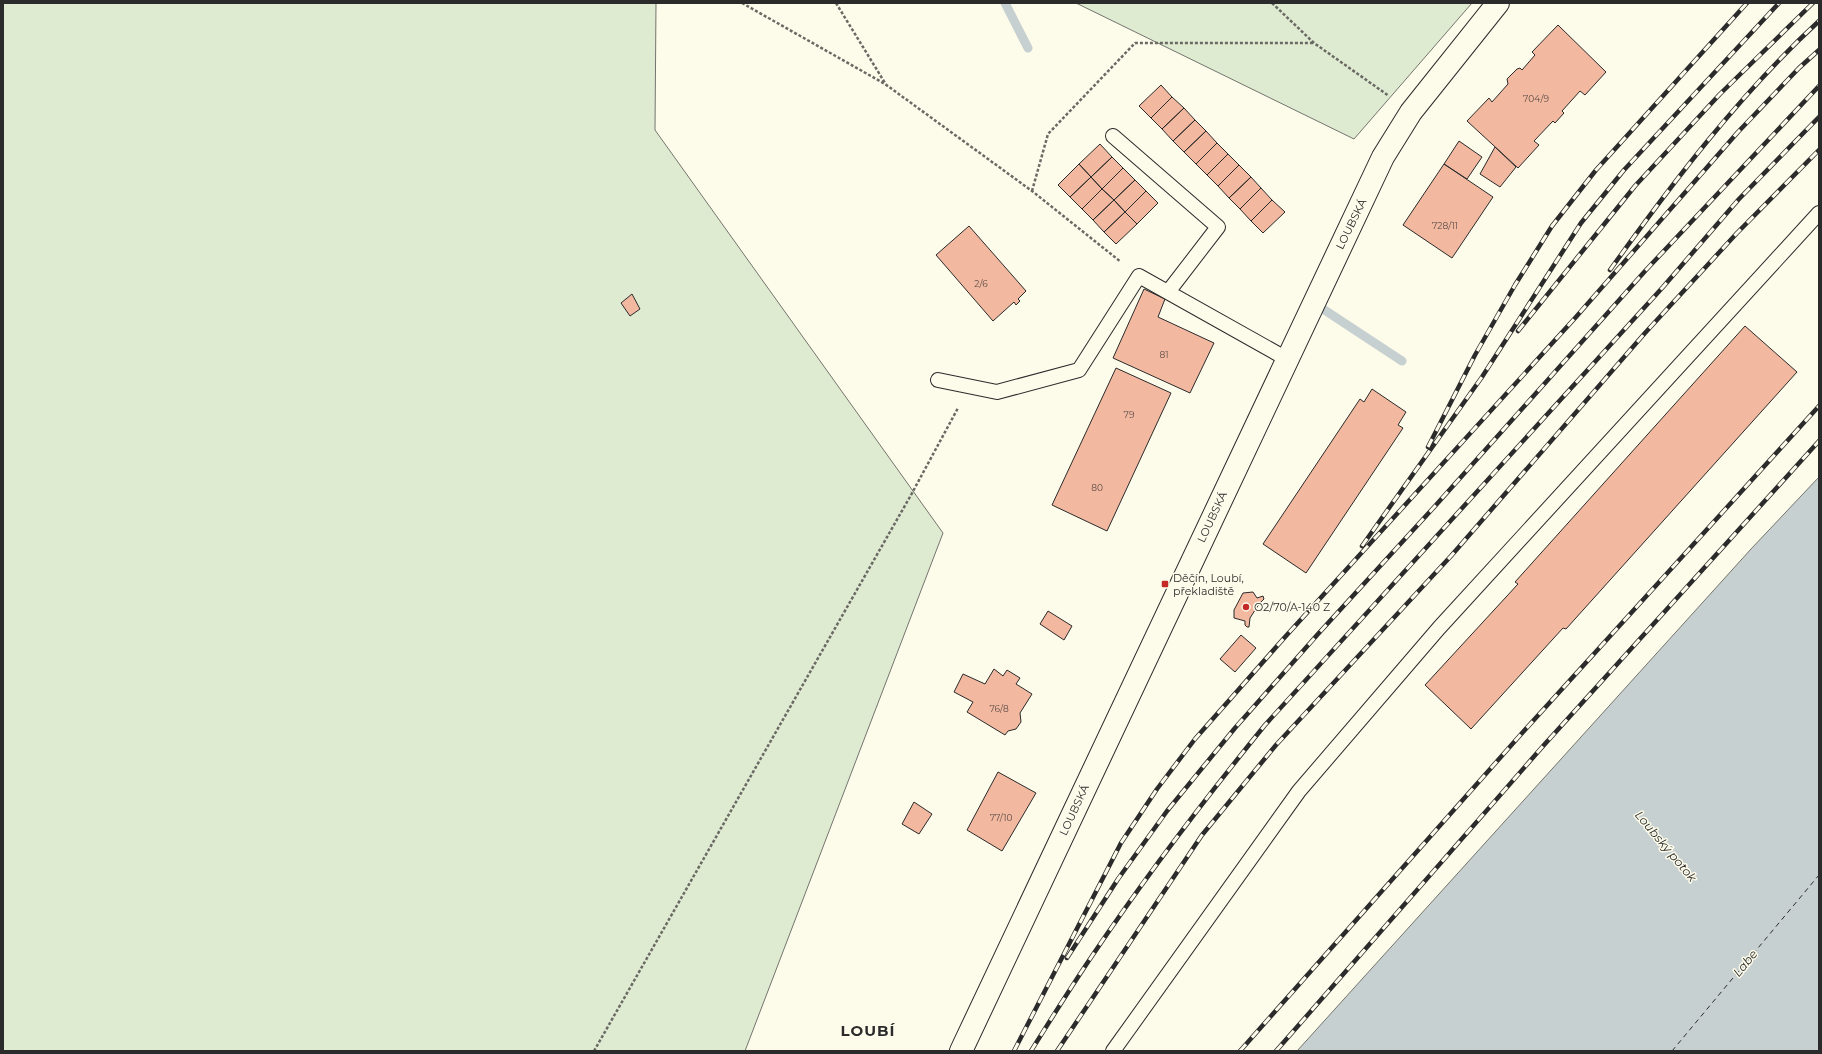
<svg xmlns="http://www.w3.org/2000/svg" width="1822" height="1054" font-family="Montserrat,sans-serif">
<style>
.green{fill:#deebd1;stroke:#74746e}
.water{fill:#c7d0d0;stroke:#74746e}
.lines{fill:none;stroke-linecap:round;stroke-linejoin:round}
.stream{stroke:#c7d0d0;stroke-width:9}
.ferry{stroke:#2b2b2b;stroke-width:1;stroke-dasharray:5 4;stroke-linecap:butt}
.building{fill:#f2b8a0;stroke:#2b2b2b}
.lane-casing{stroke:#2b2b2b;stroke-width:16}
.primary-casing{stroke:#2b2b2b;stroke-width:24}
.path{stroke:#6a6964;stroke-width:2.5;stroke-dasharray:3 2;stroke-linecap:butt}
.lane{stroke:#fdfbea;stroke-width:14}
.primary{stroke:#fdfbea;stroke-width:22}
.rail-casing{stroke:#2b2b2b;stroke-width:4.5}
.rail{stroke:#fdfbea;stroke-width:3;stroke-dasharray:9;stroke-linecap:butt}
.poi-dot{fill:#c62828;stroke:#fdfbea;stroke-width:1.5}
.labels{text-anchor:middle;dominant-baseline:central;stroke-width:3;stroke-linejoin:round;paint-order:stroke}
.number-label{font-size:9px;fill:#5d4e48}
.street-label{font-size:11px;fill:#2b2b2b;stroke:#fdfbea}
.poi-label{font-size:11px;fill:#2b2b2b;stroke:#fdfbea;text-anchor:start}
.water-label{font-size:12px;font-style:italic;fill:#2b2b2b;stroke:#fdfbea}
.district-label{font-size:15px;font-weight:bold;letter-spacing:1px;fill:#2b2b2b;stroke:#fdfbea}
</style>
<rect width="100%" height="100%" fill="#fdfbea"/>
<path class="green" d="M3,3H656L655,130L943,533L745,1051H3Z
M1076,3H1472L1354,139Z"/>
<path class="water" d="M1819,477V1051H1297L1751,549Z"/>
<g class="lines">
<path class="stream" d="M1005,3L1028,48
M1323,309L1402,361"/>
<path class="ferry" d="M1672,1051L1819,875"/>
</g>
<path class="building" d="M1558,25L1606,72L1585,95L1580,91L1562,111L1564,113L1555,123L1553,121L1534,141L1539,145L1518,168L1467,121L1489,98L1492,102L1508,84L1507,79L1517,69L1520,68L1522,70L1535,55L1532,52Z
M1161,85L1172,97L1151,118L1139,106Z
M1172,97L1184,108L1162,129L1151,118Z
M1184,108L1195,120L1173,141L1162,129Z
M1195,120L1206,131L1184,152L1173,141Z
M1206,131L1217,143L1196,164L1184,152Z
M1459,141L1482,157L1467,179L1444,164Z
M1217,143L1228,154L1207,175L1196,164Z
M1100,144L1112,157L1091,177L1079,164Z
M1495,147L1516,167L1500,187L1480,174Z
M1228,154L1239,165L1218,186L1207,175Z
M1112,157L1123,168L1102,189L1091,177Z
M1079,164L1091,177L1070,197L1058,185Z
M1444,164L1493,197L1452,258L1403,225Z
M1239,165L1251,177L1229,198L1218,186Z
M1123,168L1135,180L1114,200L1102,189Z
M1091,177L1102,189L1082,209L1070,197Z
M1251,177L1261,188L1240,209L1229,198Z
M1135,180L1146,191L1125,212L1114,200Z
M1261,188L1272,200L1251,221L1240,209Z
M1102,189L1114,200L1093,220L1082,209Z
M1146,191L1158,203L1137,224L1125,212Z
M1114,200L1125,212L1104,232L1093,220Z
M1272,200L1285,212L1263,233L1251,221Z
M1125,212L1137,224L1116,244L1104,232Z
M969,226L1026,291L1018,299L1020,301L1016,305L1014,302L993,321L936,255Z
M1144,289L1165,299L1158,317L1214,343L1190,393L1113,358Z
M632,294L640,309L630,316L621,303Z
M1745,326L1797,372L1566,629L1563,628L1471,729L1425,685L1518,584L1515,582Z
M1116,368L1171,393L1107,531L1052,505Z
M1372,389L1406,412L1398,425L1403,428L1306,573L1263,544L1360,399L1364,402Z
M1253,592L1257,598L1263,596L1264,599L1259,604L1250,618L1249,627H1247L1245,625V621L1234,618V610L1243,593Z
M1048,611L1072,626L1064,640L1040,624Z
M1241,635L1256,648L1235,672L1220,659Z
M994,669L1003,676L1007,670L1020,678L1016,684L1032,694L1020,713L1021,722L1016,729L1008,731L1005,735L967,712L973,702L954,692L963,674L985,684Z
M998,772L1036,793L1002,851L967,830Z
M914,802L932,814L919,834L902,824Z"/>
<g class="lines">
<g class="lane-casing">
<path id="lane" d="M1113,136L1218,227L1168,292
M938,380L997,392L1079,370L1139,276L1287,359
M1113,1051L1299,791L1439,628L1819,213"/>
</g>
<g class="primary-casing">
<path id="primary" d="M961,1051L1383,157L1411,112L1498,3"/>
</g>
<path class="path" d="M742,3L885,84L1032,191L1121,262
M836,3L885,83
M1272,3L1314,43L1389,96
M1032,191L1048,134L1135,43H1314
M594,1051L911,495L958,408"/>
<use href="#lane" class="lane"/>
<use href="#primary" class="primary"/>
<g class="rail-casing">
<path id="rail" d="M1610,270C1673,182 1739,95 1819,21
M1518,331L1635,186L1720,94L1813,3
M1428,447L1475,355L1515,285L1552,226L1596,170L1747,3
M1362,546L1482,377L1581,223L1624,170L1779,3
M1067,958L1118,879L1167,811L1235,728L1318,634L1436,505L1646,270L1819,86
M1014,1051L1121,843L1157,789L1195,739L1285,637L1576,317L1738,132L1799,68L1819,50
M1031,1051C1051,1019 1071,987 1092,956C1146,876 1204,800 1265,725L1663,287L1739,199L1819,117
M1057,1051L1202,835L1276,745L1451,556L1645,333L1737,233L1819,150
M1240,1051L1523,732L1819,406
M1276,1051L1544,745L1819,441"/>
</g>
<use href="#rail" class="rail"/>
</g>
<g class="poi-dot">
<rect x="1161" y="580" width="8" height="8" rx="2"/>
<circle cx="1246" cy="607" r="4"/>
</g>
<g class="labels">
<g class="number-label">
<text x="1536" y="98">704/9</text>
<text x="1445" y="225">728/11</text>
<text x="981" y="283">2/6</text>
<text x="1164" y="354">81</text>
<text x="1129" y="414">79</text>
<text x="1097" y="487">80</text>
<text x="999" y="708">76/8</text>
<text x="1001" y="817">77/10</text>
</g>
<g class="street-label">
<text transform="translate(1351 224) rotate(-64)">LOUBSKÁ</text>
<text transform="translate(1212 517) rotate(-65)">LOUBSKÁ</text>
<text transform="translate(1074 810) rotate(-65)">LOUBSKÁ</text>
</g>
<g class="poi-label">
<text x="1173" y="578">Děčín, Loubí,<tspan x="1173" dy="13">překladiště</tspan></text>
<text x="1254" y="607">O2/70/A-140 Z</text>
</g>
<g class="water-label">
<text transform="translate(1666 846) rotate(50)">Loubský potok</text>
<text transform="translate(1745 963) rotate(-50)">Labe</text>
</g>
<g class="district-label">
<text x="868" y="1030">LOUBÍ</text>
</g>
</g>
<rect width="1822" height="1054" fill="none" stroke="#2b2b2b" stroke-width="8"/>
</svg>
